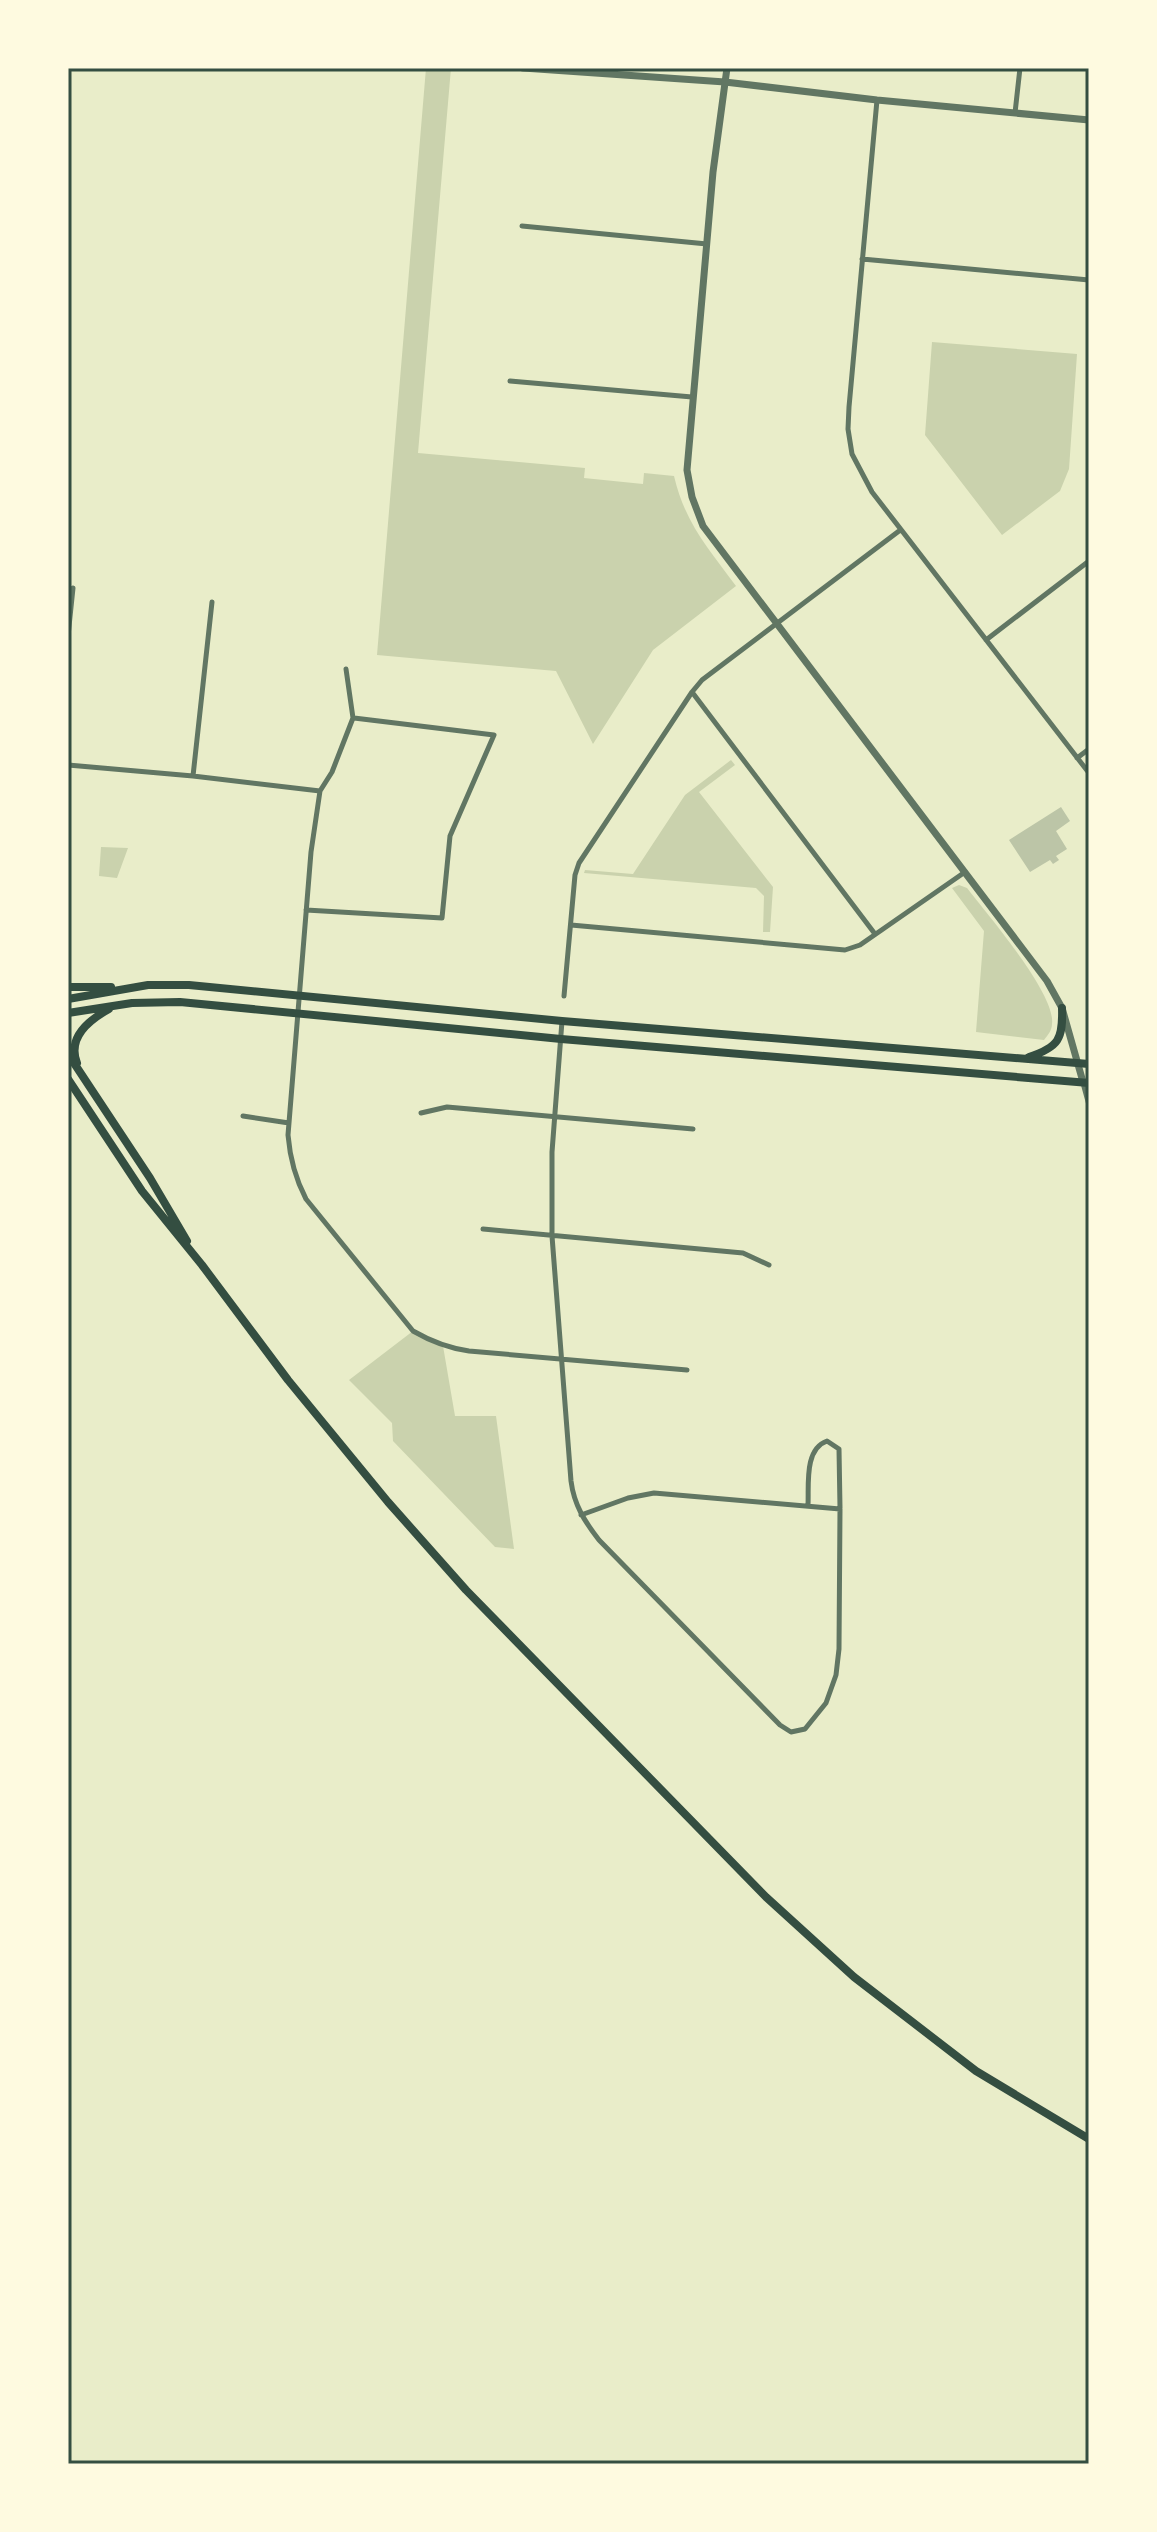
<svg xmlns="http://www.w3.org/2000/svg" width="1157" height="2532" font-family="Raleway,sans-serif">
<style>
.green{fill:#cad2ad}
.building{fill:#bcc5a7}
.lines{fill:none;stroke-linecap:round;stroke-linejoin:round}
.minor{stroke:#617663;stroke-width:5}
.tertiary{stroke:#617663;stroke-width:7}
.secondary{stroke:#344e41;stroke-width:8}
.neatline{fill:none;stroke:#344e41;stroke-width:3}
</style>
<rect width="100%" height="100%" fill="#e9edc9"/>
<path class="green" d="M426,68H451L418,453L585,468L584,478L643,484L644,473L674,476C685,523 708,548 736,586L653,650L593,744L556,671L377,655Z
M932,342L1077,354L1069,469L1060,491L1002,535L925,435Z
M731,760L735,765L699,792L773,887L770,932H763L764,896L756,888L584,873L585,870L633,874L685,795Z
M101,847L128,848L117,878L99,876Z
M959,885L967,888C987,914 1056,994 1052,1024C1052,1030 1048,1035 1044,1040L976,1032L984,931L952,888Z
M413,1331L443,1346L455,1416H496L514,1549L495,1547L393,1441L392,1423L349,1380Z"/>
<path class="building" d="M1061,807L1070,821L1056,831L1067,849L1056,856L1059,860L1053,864L1050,860L1030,872L1009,840Z"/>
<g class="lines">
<path class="minor" d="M877,100L849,407L848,429L852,454L872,492L1089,773
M1015,113L1020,68
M522,226L707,244
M862,259L1089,280
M510,381L692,397
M68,636L73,588
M986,640L1089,561
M346,669L353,718L332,772L320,791L311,852L288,1135C290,1159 295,1178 306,1199L413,1331C432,1342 448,1348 469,1351L687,1370
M692,692L875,934
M1077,758L1089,749
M68,765L193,776L320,791
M193,776L212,602
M306,910L442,918L450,836L494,735L354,718
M571,925L845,950L860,945L965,872
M564,996L575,875L579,863L692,692L702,680L899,531
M562,1021L552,1152V1236L571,1481C574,1505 585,1522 599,1540L780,1725L791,1732L805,1729L826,1703L836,1675L839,1649L840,1509L654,1493L628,1498L581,1515
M1083,1083L1089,1105
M421,1113L447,1107L693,1129
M243,1116L289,1123
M483,1229L743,1253L769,1265
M808,1505C809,1485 804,1449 827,1441L839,1449L840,1508"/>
<path class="tertiary" d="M523,68L725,82L877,100L1089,120
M727,68L713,172L687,470L692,497L703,526L1047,981L1062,1008L1083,1082"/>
<path class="secondary" d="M68,987H111
M68,999L148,985H189L562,1021L1089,1064
M68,1013L132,1003L180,1002L561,1039L1089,1083
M68,1054L150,1178L187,1241
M1029,1057C1059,1047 1063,1039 1062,1008
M77,1063C67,1038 89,1020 109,1009
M68,1079L142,1191L202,1265L288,1380L388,1502L466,1590L766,1897L854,1977L976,2071L1089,2139"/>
</g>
<rect width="1157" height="2532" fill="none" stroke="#fefae0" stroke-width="140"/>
<rect x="70" y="70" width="1017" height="2392" class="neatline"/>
</svg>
